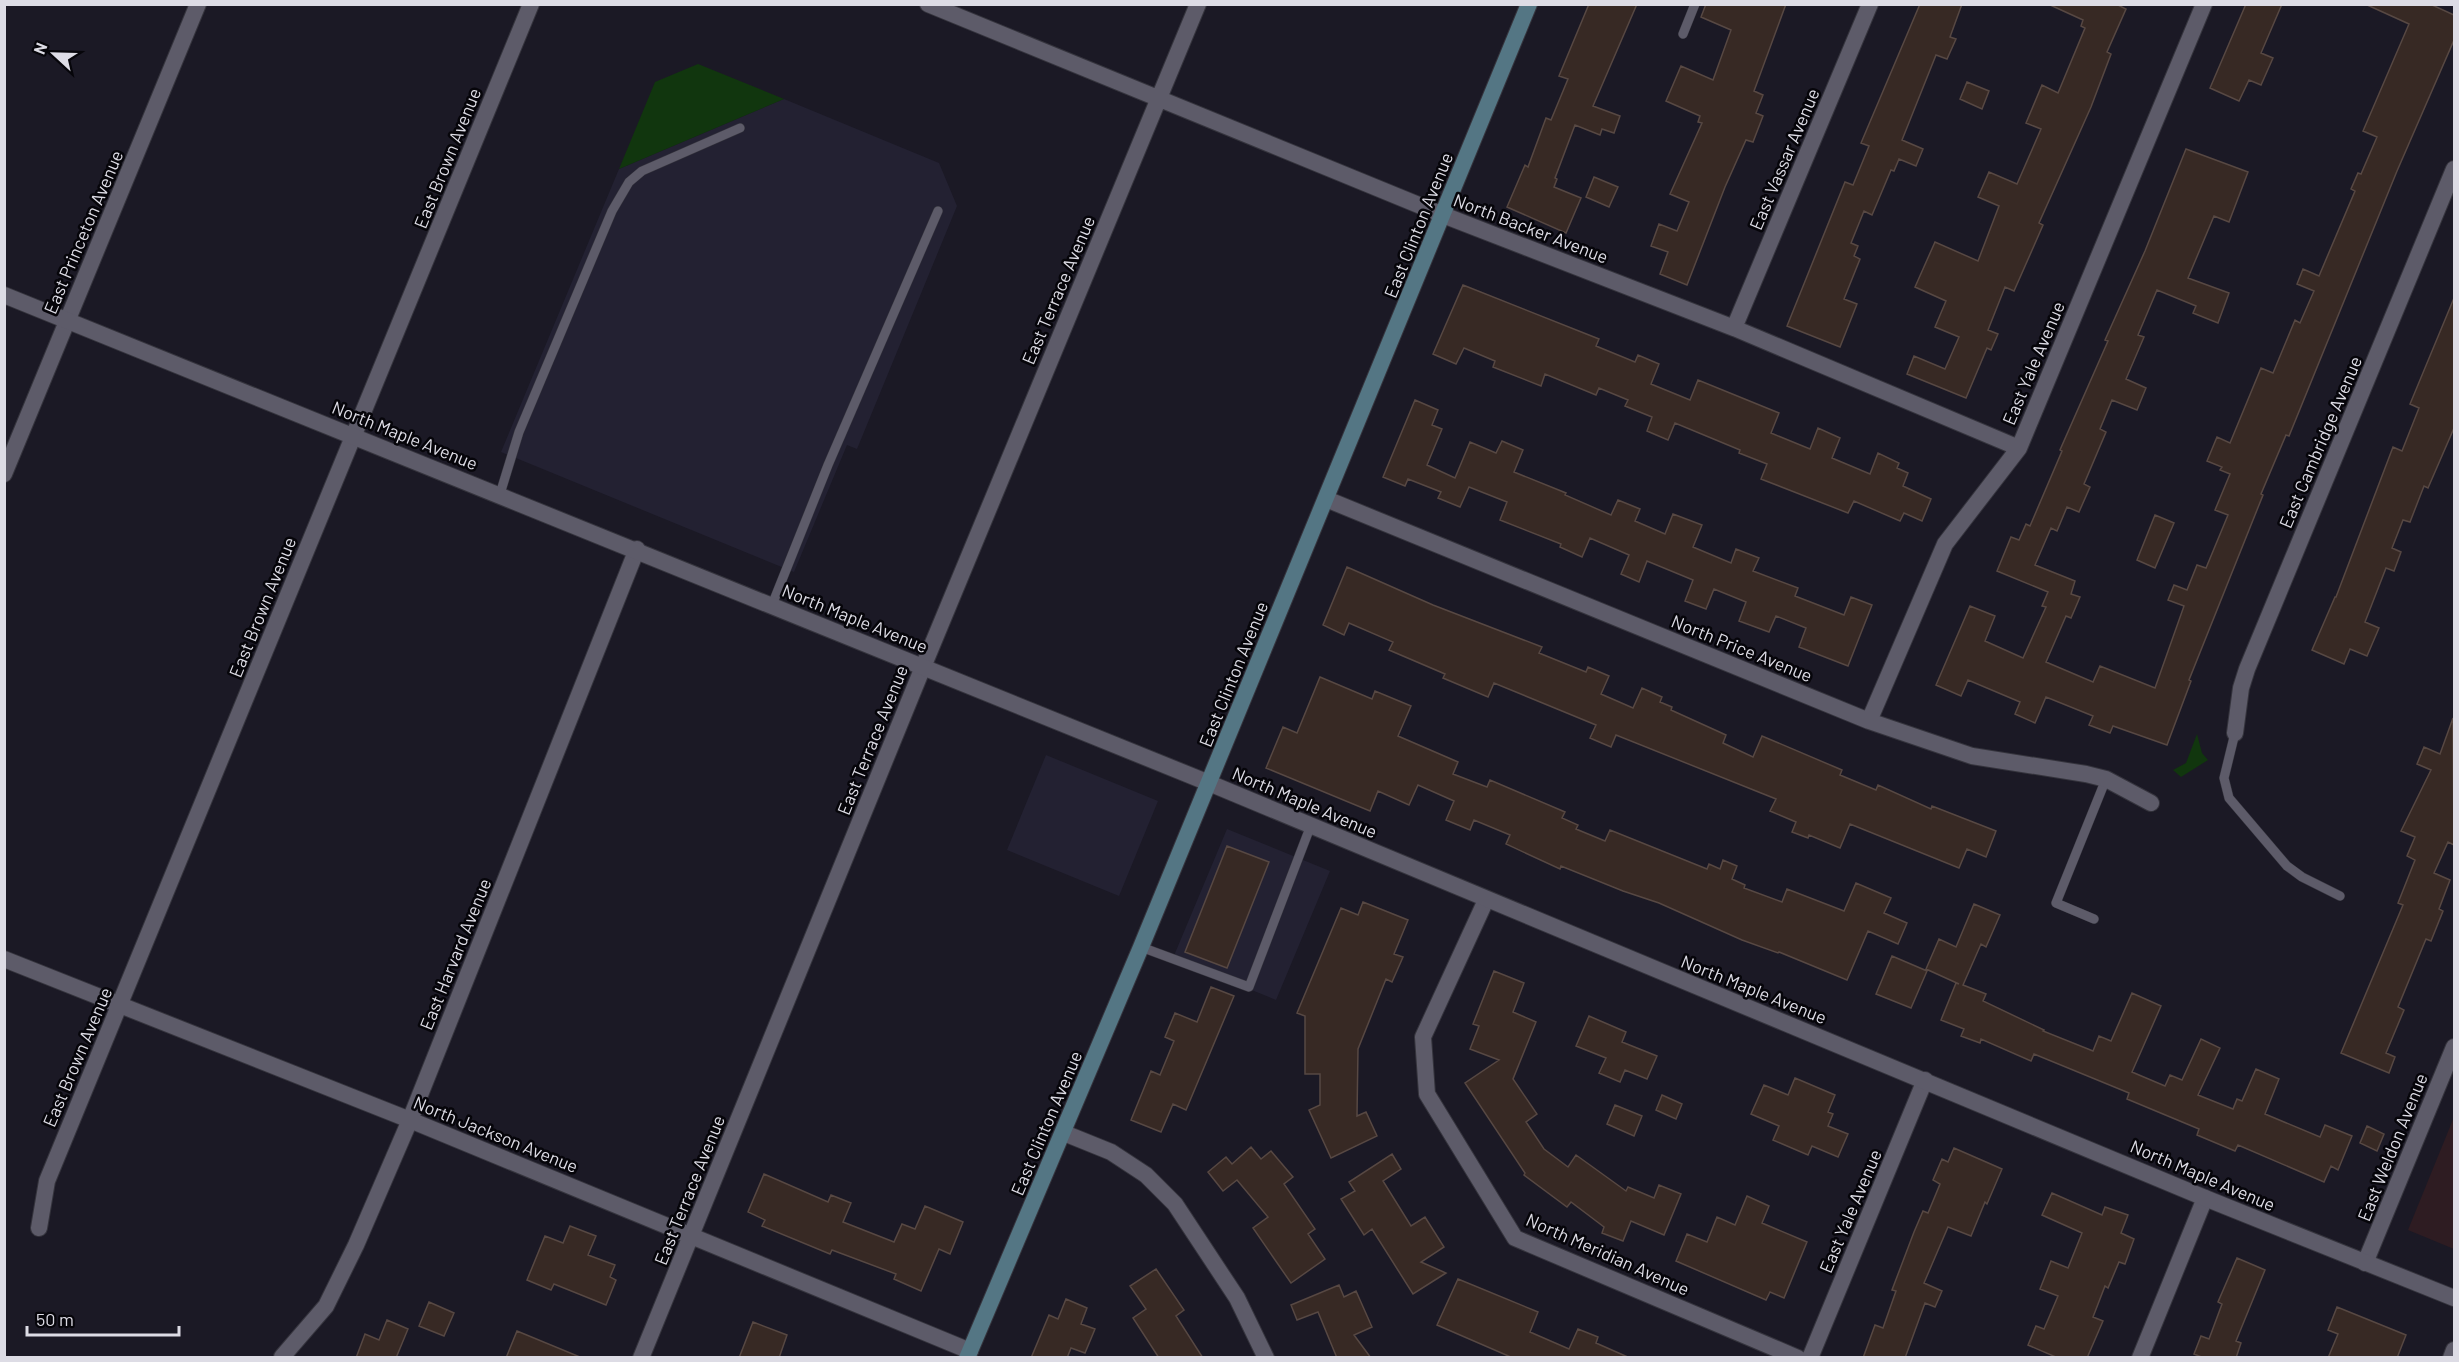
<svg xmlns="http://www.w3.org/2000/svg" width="2459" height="1362" font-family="Barlow,sans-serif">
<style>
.built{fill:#232132}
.education{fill:#2e1c22}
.green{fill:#11360e}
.building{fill:#372924;stroke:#574843;stroke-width:1.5}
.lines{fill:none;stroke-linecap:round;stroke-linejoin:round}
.service-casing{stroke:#35343d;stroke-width:10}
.minor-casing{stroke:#35343d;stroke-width:18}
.tertiary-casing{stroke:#35343d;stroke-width:18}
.secondary-casing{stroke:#35343d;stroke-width:18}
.service{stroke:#5d5b69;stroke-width:9}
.minor{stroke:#5d5b69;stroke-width:16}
.tertiary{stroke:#5d5b69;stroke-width:16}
.secondary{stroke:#547684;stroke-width:16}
.labels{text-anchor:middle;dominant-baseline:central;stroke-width:5;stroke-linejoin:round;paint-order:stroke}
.street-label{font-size:18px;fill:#dddce5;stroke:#06050a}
</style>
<rect width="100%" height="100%" fill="#1b1925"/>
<path class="built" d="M784,99L939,163L957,206L857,449L847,445L794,572L501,452L619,169Z
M1046,755L1158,801L1119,896L1007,850Z
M1227,829L1330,871L1276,1000L1173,958Z"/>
<path class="education" d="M2454,1117V1249L2408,1230Z"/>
<path class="green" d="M698,64L784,99L619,169L655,82Z
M2197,734L2202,753L2208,760L2181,777L2173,770L2186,763Z"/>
<path class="building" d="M1589,4H1637L1593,106L1620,116L1614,133L1602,129L1600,135L1575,125L1555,178L1557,179L1554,187L1581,198L1566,233L1507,207L1525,165L1528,167L1546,118L1551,120L1568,79L1559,76Z
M1706,4H1786L1754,91L1763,95L1756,113L1763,116L1753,142L1746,140L1725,187L1687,285L1660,274L1668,252L1651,246L1659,224L1677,231L1689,202L1670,194L1702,123L1698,122L1700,116L1666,101L1681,66L1713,80L1731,30L1701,17Z
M1920,4H1962L1950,37L1956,39L1947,59L1936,55L1902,140L1923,149L1916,166L1899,159L1894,171L1891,170L1872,215L1864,211L1851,243L1858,246L1854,256L1860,259L1844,299L1857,304L1840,347L1787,326L1845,182L1853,185L1869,146L1861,143Z
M2048,4H2116L2126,9L2107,52L2111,54L2091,107L2039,223L2043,225L2033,248L2014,291L2005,287L1988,330L1998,334L1991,350L1987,348L1966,398L1907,374L1914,356L1945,369L1959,337L1935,327L1946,301L1915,287L1935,242L1978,261L1999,206L1978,197L1989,172L2017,184L2041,129L2026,123L2042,85L2058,93L2085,28L2081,26L2083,20Z
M2246,4H2282L2261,53L2273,58L2261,85L2249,80L2239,101L2210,88Z
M2365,4H2430L2454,15V40L2397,171L2289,436L2286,435L2261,494L2263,495L2189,680L2191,681L2167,745L2113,726L2110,733L2089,725L2093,716L2046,697L2035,723L2015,714L2020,702L1968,680L1961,696L1936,685L1970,606L1995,616L1985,641L2023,658L2046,607L2042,606L2048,592L1997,571L2011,537L2019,540L2026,524L2030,526L2062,451L2060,450L2108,341L2105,340L2145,251L2186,149L2248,172L2229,222L2214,216L2188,278L2229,293L2218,323L2193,313L2196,306L2157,290L2138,335L2144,337L2126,379L2146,388L2137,410L2112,400L2100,429L2106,432L2084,484L2090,487L2079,512L2067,507L2057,531L2051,528L2035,565L2075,581L2071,594L2080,597L2071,618L2066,616L2046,662L2093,682L2100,666L2155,688L2184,606L2168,600L2174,585L2187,590L2197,565L2206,568L2228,515L2215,510L2230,474L2220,470L2222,467L2207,461L2217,437L2230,443L2261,368L2273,373L2295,320L2300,323L2314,291L2297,284L2303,269L2319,276L2355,191L2351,189L2358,173L2361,174L2377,137L2363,131L2409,24Z
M1967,82L1989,91L1982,109L1960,99Z
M1594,177L1618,187L1609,207L1586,197Z
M1463,285L1599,339L1596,346L1635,362L1638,355L1659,364L1651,384L1690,400L1698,380L1779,413L1771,433L1810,449L1818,428L1840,438L1832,458L1870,474L1878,453L1899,463L1897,468L1908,473L1903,486L1931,499L1922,521L1904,513L1900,521L1854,501L1848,513L1761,479L1767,464L1739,453L1740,450L1675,423L1668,440L1647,431L1652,417L1625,406L1628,400L1599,388L1596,395L1545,374L1541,386L1493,367L1495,361L1464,348L1456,364L1433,354Z
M2454,298V428L2428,488L2424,486L2410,522L2403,520L2392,548L2401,552L2394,571L2386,568L2365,622L2379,628L2367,656L2350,649L2344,664L2312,650L2335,597H2336L2393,447L2402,451L2419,408L2410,404Z
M1415,400L1438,410L1432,425L1442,429L1427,465L1455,478L1470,442L1496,453L1502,441L1523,450L1514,472L1566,493L1565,495L1611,515L1618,500L1640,509L1635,521L1665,534L1673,514L1702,525L1693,547L1731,563L1736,549L1759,558L1753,571L1798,588L1795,596L1844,615L1851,597L1872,605L1848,666L1799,647L1806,628L1776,616L1769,632L1739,621L1746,602L1714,589L1706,609L1685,601L1693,580L1647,561L1639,582L1621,574L1629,555L1590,538L1582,557L1560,547L1561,544L1500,520L1507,502L1469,487L1460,507L1438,498L1441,492L1408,479L1405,486L1383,477Z
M2155,515L2174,523L2155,568L2137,560Z
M1347,567L1433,605L1542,647L1539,653L1586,672L1588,667L1609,676L1601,694L1633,708L1642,688L1662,697L1660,702L1672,707L1671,710L1726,735L1723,743L1753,757L1762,736L1842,770L1840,775L1876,790L1878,785L1931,809L1932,806L1996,831L1986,857L1967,849L1959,868L1850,824L1840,848L1809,835L1808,838L1792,832L1796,822L1770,811L1776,799L1616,735L1611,747L1590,738L1596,725L1494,683L1488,697L1443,678L1445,674L1389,650L1393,642L1349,623L1344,635L1323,625Z
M1320,677L1372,699L1375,691L1411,706L1398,736L1458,762L1453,774L1487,787L1490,780L1565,812L1562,818L1578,825L1576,829L1605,841L1610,830L1707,869L1709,864L1720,869L1723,860L1737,866L1732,879L1745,885L1744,888L1782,902L1787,889L1844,911L1856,883L1891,898L1884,913L1907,923L1898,944L1868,931L1847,980L1779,952L1778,953L1742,940L1659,903L1623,891L1561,866L1560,869L1506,844L1510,835L1474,820L1470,830L1446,820L1454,801L1418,785L1409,805L1378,791L1370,811L1266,768L1283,727L1297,733Z
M2453,718L2454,845L2448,842L2434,873L2450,880L2439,909L2443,911L2431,941L2426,939L2398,1007L2404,1010L2386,1053L2395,1057L2389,1073L2341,1053L2403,905L2398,903L2415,860L2407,856L2415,837L2401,831L2431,770L2417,764L2424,747L2440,754Z
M1227,846L1269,862L1227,968L1185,952Z
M1363,902L1408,920L1394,954L1403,957L1392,982L1386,979L1358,1049L1357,1116L1366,1112L1377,1136L1331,1158L1309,1110L1320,1105V1074H1305V1016L1297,1013L1341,908L1358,915Z
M1974,904L2000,915L1986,947L1981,944L1963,985L1986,994L1983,1001L2044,1030L2043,1031L2093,1051L2099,1036L2111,1041L2132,993L2161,1006L2132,1072L2165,1086L2170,1075L2182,1080L2201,1039L2220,1048L2198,1095L2233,1109L2237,1099L2242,1101L2256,1069L2279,1079L2265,1114L2320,1137L2325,1125L2352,1136L2338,1170L2331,1166L2324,1182L2238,1145L2235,1151L2197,1135L2199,1129L2127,1099L2129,1093L2034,1054L2031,1061L1981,1039L1980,1043L1961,1036L1964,1029L1941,1020L1956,983L1959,984L1926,969L1939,939L1956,947Z
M1892,956L1927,971L1911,1008L1876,994Z
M1494,971L1524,983L1513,1012L1536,1022L1513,1079L1537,1114L1526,1122L1544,1149L1568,1167L1576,1155L1626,1191L1628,1187L1654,1198L1659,1185L1681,1194L1664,1235L1631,1221L1623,1241L1602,1233L1604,1227L1571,1202L1567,1207L1524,1175L1525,1173L1465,1083L1499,1060L1470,1049L1479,1026L1473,1024Z
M1211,987L1234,996L1186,1110L1173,1104L1161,1132L1131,1120L1151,1071L1160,1075L1174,1041L1165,1037L1175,1013L1197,1022Z
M1589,1016L1626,1032L1622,1042L1657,1056L1647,1079L1625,1070L1620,1082L1599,1073L1606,1058L1576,1046Z
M1795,1078L1835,1095L1828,1112L1833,1114L1828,1126L1848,1134L1838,1157L1812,1146L1808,1155L1773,1140L1779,1126L1751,1114L1764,1085L1788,1095Z
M1662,1095L1682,1104L1676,1119L1656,1110Z
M1615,1105L1642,1116L1634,1136L1607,1124Z
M2367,1126L2384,1134L2377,1151L2360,1143Z
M1251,1147L1261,1159L1271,1151L1293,1177L1284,1184L1315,1229L1308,1234L1325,1259L1291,1283L1253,1228L1268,1217L1237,1180L1223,1191L1208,1172L1226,1157L1232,1164Z
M1954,1148L2002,1169L1987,1204L1985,1202L1971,1236L1948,1227L1924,1283L1942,1291L1935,1307L1925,1303L1905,1358H1863L1875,1325L1883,1328L1896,1291L1892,1290L1914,1232L1923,1211L1928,1213L1940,1184L1933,1180L1942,1159L1948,1162Z
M1392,1154L1401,1169L1383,1181L1411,1226L1425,1217L1444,1247L1421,1262L1446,1273L1413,1294L1372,1229L1364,1235L1341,1199L1355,1191L1349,1182Z
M764,1174L828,1202L831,1195L851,1203L843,1222L894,1242L902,1224L915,1229L925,1206L963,1222L950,1254L939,1249L921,1291L894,1279L896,1274L832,1250L830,1254L762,1226L765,1220L748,1212Z
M2052,1193L2102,1215L2105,1207L2128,1215L2121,1233L2134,1239L2125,1264L2119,1262L2108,1288L2105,1286L2093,1317L2103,1321L2087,1358H2058L2028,1345L2036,1326L2044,1329L2058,1296L2040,1289L2051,1261L2068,1268L2082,1233L2042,1215Z
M1747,1196L1769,1206L1762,1223L1807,1242L1784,1298L1770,1292L1766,1300L1676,1261L1687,1234L1707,1242L1717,1217L1735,1225Z
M570,1226L596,1236L588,1255L615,1265L610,1277L616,1280L606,1305L554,1284L551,1290L527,1280L545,1236L563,1243Z
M2237,1258L2265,1270L2236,1341L2241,1343L2236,1358H2204L2194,1354L2201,1336L2209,1339L2222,1304L2218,1302Z
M1156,1269L1184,1310L1176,1316L1203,1358H1159L1133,1318L1146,1309L1130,1286Z
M1458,1279L1538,1312L1530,1332L1569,1349L1578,1329L1598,1337L1596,1343L1630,1358H1513L1437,1325Z
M1339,1285L1344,1297L1356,1291L1372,1327L1354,1335L1371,1358H1337L1318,1312L1297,1320L1291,1305Z
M1066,1299L1087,1308L1081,1324L1095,1329L1085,1353L1071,1348L1067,1358H1031L1049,1315L1058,1319Z
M429,1302L454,1313L444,1336L419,1326Z
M2337,1307L2406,1335L2397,1358H2328L2338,1334L2328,1330Z
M387,1320L408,1329L396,1358H356L365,1334L379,1340Z
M753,1322L787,1335L779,1358H739Z
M517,1331L580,1357V1358H506Z"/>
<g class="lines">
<g class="service-casing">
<path id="service" d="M1683,34L1695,4
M500,494L519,432L612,211L629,182L642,171L740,128
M772,605L828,465L938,211
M2235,733L2224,778L2229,798L2287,866L2302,877L2340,896
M2094,919L2056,903L2106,779
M1141,947L1249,987L1311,825"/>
</g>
<g class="minor-casing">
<path id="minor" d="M928,4L1443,215L1734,328L2019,448
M1734,328L1870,4
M4,474L198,4
M1326,499L1869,721L1972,756L2086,774L2106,779L2151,803
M1869,721L1945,544L2019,448L2204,4
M2235,733L2241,688L2247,669L2454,169
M1486,900L1423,1037L1427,1094L1515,1238L1798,1358
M4,959L410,1120L970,1351
M1064,1133L1111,1152L1146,1175L1175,1204L1237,1298L1266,1358
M39,1228L47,1181L531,4
M2365,1263L2454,1047
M282,1357L326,1306L356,1245L410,1120L637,549
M641,1358L923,667L1198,4
M1810,1358L1925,1080
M2140,1358L2205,1198
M2451,1358L2454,1350"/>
</g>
<g class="tertiary-casing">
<path id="tertiary" d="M4,295L1209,783L2205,1198L2454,1298"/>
</g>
<g class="secondary-casing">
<path id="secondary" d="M967,1358L1141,947L1529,4"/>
</g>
<use href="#service" class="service"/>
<use href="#minor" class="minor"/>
<use href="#tertiary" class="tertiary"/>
<use href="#secondary" class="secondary"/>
</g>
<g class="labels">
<g class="street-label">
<text transform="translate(447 158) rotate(-68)">East Brown Avenue</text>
<text transform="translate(1784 159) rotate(-67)">East Vassar Avenue</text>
<text transform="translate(1418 225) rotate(-68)">East Clinton Avenue</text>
<text transform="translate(1531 228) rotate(21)">North Backer Avenue</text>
<text transform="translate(83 232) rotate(-67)">East Princeton Avenue</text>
<text transform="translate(1058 290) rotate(-67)">East Terrace Avenue</text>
<text transform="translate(2033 363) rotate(-67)">East Yale Avenue</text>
<text transform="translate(405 435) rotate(22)">North Maple Avenue</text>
<text transform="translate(2320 442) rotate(-67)">East Cambridge Avenue</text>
<text transform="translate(262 607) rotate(-68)">East Brown Avenue</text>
<text transform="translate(855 618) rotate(22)">North Maple Avenue</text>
<text transform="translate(1742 648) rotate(22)">North Price Avenue</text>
<text transform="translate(1233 674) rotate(-68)">East Clinton Avenue</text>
<text transform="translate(872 740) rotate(-68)">East Terrace Avenue</text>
<text transform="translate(1305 802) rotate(23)">North Maple Avenue</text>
<text transform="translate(455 954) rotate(-68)">East Harvard Avenue</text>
<text transform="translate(1754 989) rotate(22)">North Maple Avenue</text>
<text transform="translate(77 1057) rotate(-67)">East Brown Avenue</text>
<text transform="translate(1046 1123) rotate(-67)">East Clinton Avenue</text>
<text transform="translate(496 1134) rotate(22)">North Jackson Avenue</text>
<text transform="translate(2392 1147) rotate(-68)">East Weldon Avenue</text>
<text transform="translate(2203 1175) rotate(23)">North Maple Avenue</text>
<text transform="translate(689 1190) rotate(-68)">East Terrace Avenue</text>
<text transform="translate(1850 1211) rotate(-67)">East Yale Avenue</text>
<text transform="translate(1608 1254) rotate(24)">North Meridian Avenue</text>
</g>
</g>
<rect width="2459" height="1362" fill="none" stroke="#dddce5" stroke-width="12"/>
<g transform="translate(54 54) rotate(292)" stroke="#06050a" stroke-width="4.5" paint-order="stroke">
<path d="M0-4.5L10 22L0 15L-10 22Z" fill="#dddce5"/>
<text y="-9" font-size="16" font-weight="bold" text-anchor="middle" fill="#dddce5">N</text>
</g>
<path d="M27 1326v9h152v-9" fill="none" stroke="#dddce5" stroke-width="3"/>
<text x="36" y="1326" font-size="18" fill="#dddce5" stroke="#06050a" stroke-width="4.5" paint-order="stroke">50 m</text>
</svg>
